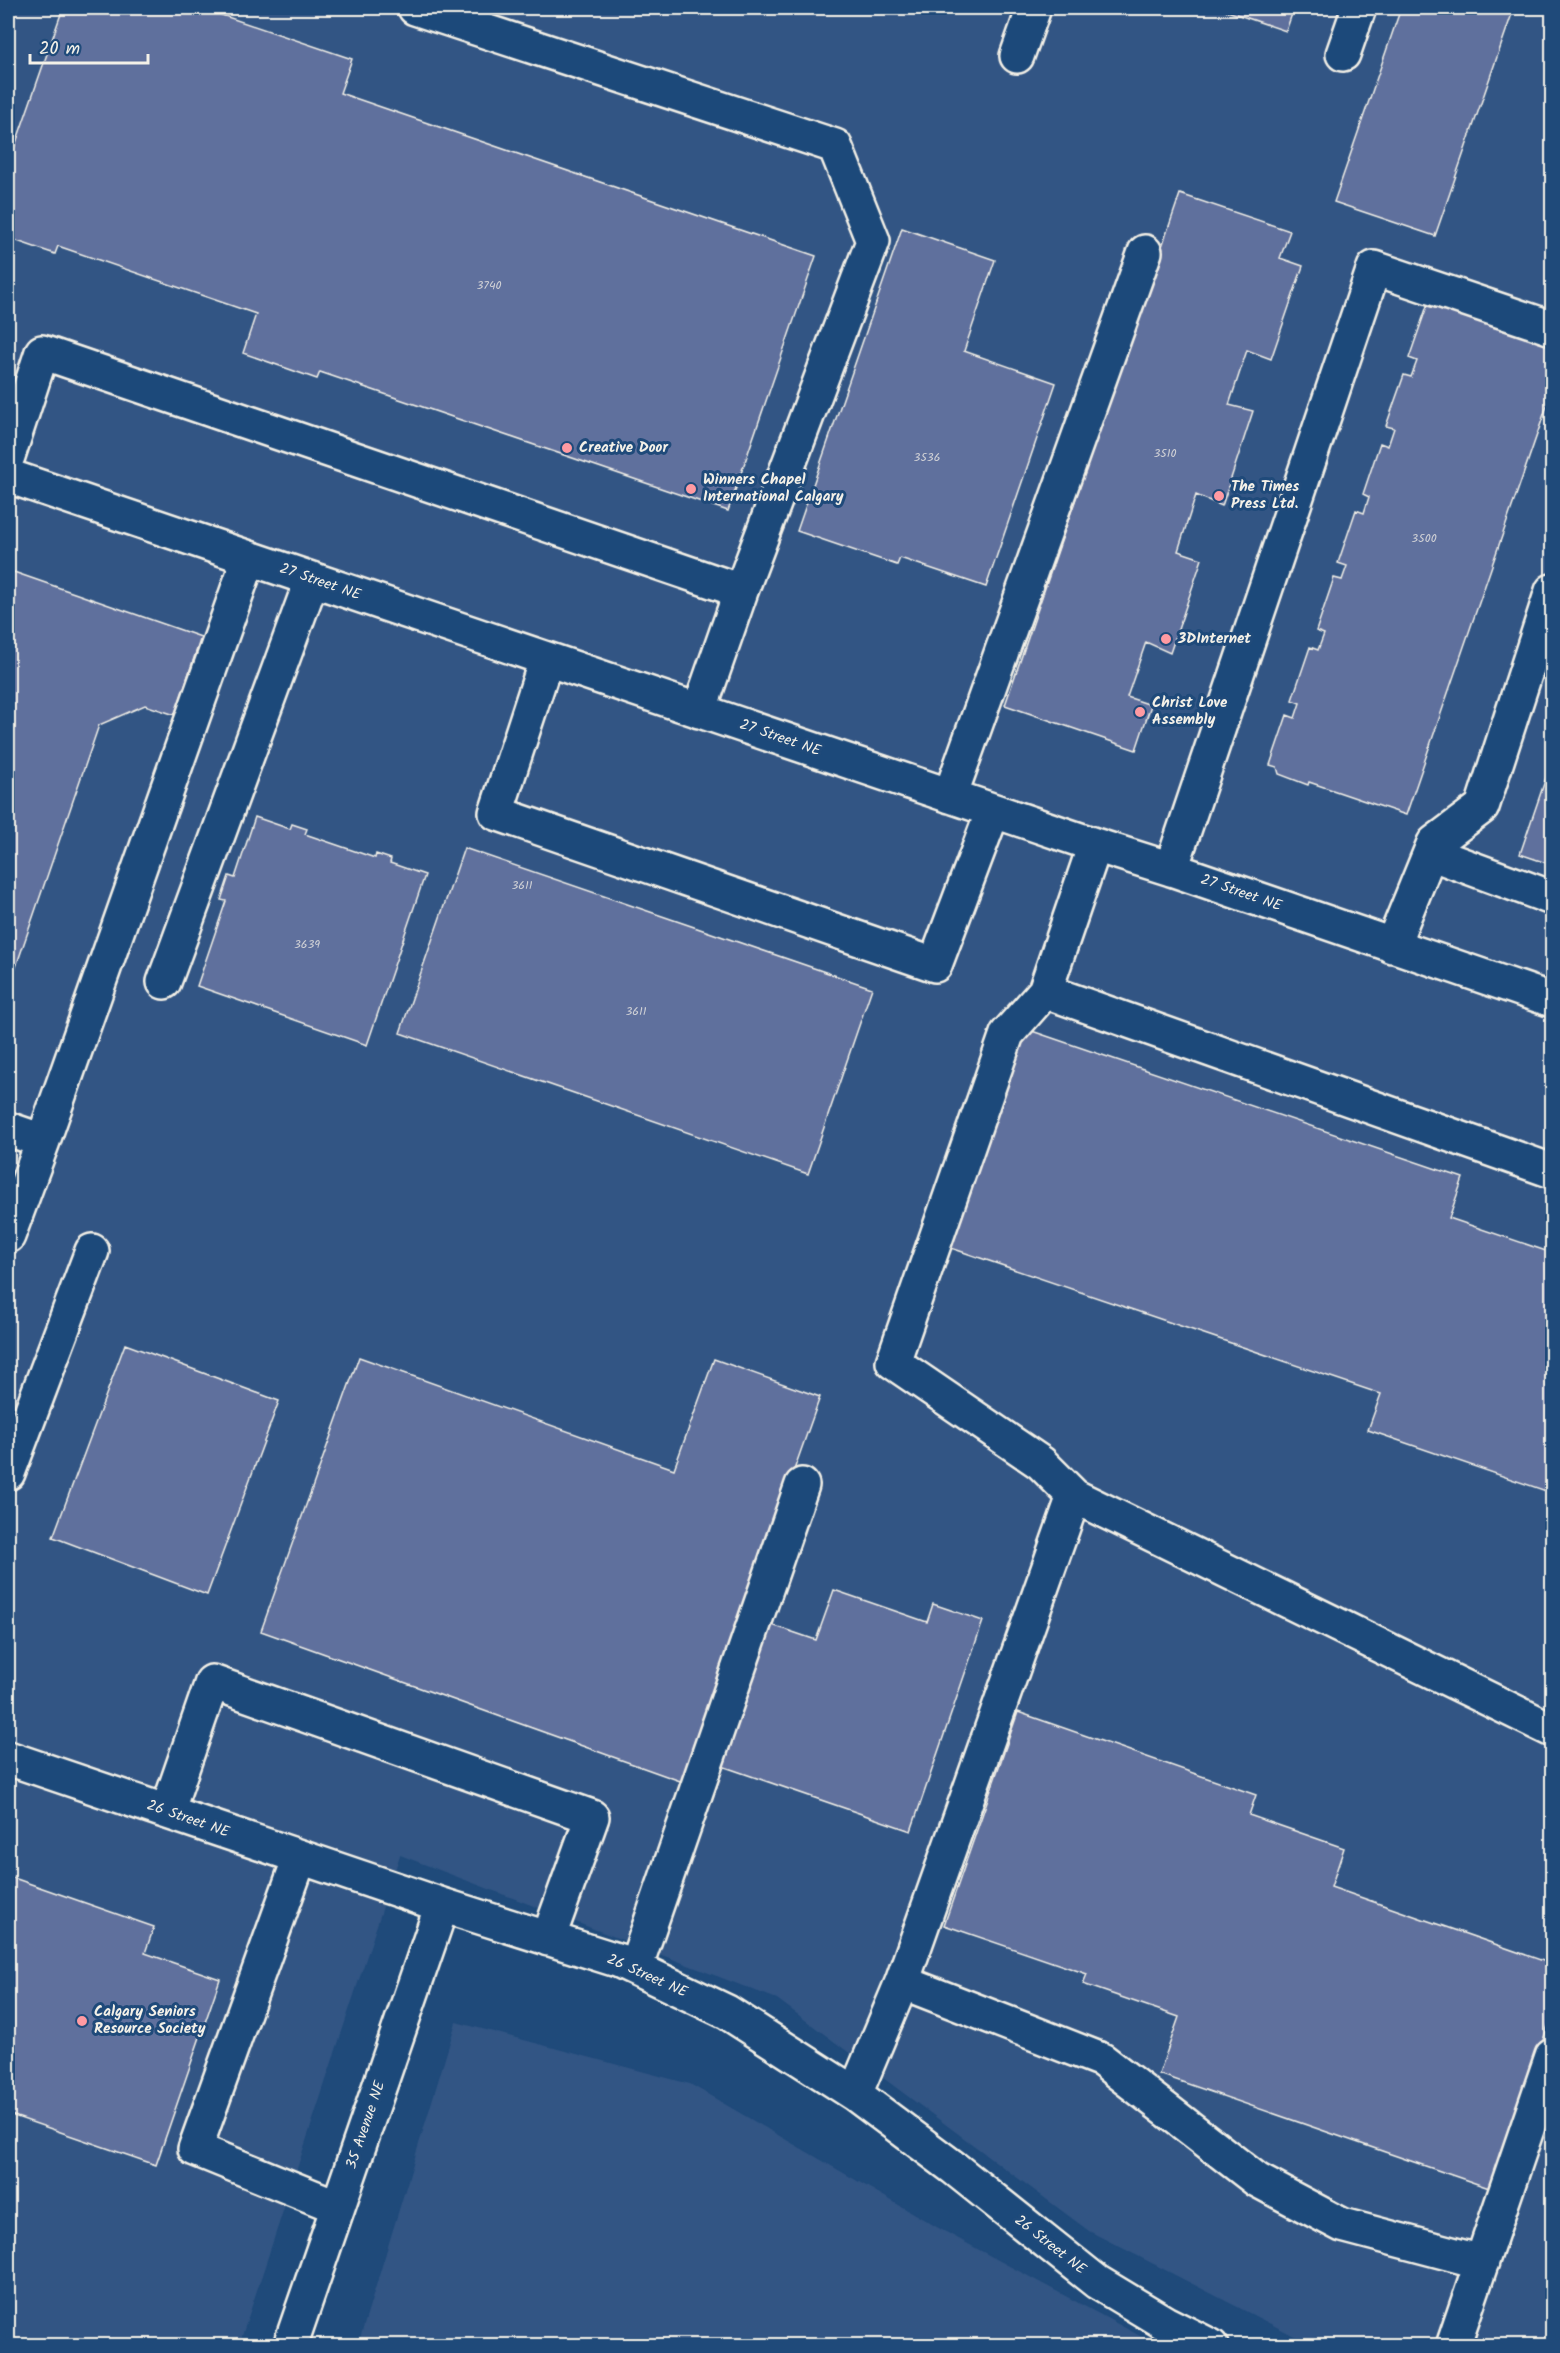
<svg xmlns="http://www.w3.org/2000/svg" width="1560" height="2353" font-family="Kalam,sans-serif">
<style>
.built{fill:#325584}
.building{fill:#5f6f9d;stroke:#f4f1e8;stroke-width:1.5}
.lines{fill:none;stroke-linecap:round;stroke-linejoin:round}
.minor-casing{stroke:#f4f1e8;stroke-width:38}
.minor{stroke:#1f4a7a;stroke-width:33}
.poi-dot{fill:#ff9aa2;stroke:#1f4a7a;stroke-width:2}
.labels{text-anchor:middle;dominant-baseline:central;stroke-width:6;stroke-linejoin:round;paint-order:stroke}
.number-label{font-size:12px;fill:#cfd0d5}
.poi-label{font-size:15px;font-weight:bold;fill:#f4f1e8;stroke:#1f4a7a;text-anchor:start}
.street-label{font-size:15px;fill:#f4f1e8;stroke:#1f4a7a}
</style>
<rect width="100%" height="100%" fill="#1f4a7a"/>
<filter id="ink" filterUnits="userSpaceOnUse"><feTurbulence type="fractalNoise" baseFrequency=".0167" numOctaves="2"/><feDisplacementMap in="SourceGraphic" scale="12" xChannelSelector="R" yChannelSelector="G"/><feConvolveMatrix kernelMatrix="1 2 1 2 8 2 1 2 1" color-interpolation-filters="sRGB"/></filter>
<g filter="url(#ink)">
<path class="built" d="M8,8H1552V2345H1312L1089,2231L777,1999L400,1855L239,2345L8,2346Z
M456,2022L690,2084L942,2230L1157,2345H358Z"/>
<path class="building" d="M63,8H201L352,59L340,93L816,256L728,511L320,372L317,379L243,353L256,314L58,246L55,254L8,238V162L9,163Z
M1218,8H1294L1286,31Z
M1401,8H1514L1435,236L1334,202Z
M1180,194L1290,231L1280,258L1303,266L1271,359L1247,350L1229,405L1253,411L1222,506L1196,495L1178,551L1202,559L1170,653L1146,642L1127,697L1151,705L1136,750L1005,705Z
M902,228L995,260L964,351L1056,383L986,587L900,558L897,565L797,531Z
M1436,305L1552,346V391L1406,815L1309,782L1308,785L1279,774L1277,767L1270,765L1287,715L1295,718L1300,703L1292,700L1310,647L1318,650L1324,634L1316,631L1334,578L1342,580L1347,566L1338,563L1356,510L1364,513L1369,497L1363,494L1380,443L1388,446L1394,428L1386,426L1404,375L1411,377L1417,361L1409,358L1427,306L1435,308Z
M8,570L201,637L175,715L145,705L99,725L8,990Z
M1552,760V865L1520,854Z
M255,817L290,829L292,824L307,829L305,834L375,858L376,854L391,859L390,863L425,875L367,1045L197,986L226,901L221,900L229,876L235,878Z
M464,848L872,988L808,1174L400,1033Z
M1026,1029L1463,1178L1449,1218L1552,1253V1493L1368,1430L1381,1394L951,1248Z
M125,1344L279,1401L207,1595L53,1537Z
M359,1357L674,1469L714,1359L820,1397L683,1782L261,1631Z
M834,1590L927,1622L933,1604L983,1621L911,1831L719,1765L734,1721L738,1723L772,1625L816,1640Z
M1018,1712L1256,1795L1249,1815L1344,1848L1331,1887L1552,1964V2014L1492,2189L1159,2074L1179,2017L1083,1984L1087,1974L944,1925Z
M8,1876L154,1927L145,1953L220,1979L156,2165L8,2114Z"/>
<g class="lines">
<g class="minor-casing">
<path id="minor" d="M415,8L835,146L873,241L741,591
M1343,54L1359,8
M1017,56L1034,8
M8,456L42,352L741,591L699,711
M8,476L1095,845L1171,869L1552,1000
M546,660L496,813L935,965L993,811
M950,796L1145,252
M1095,845L1045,991L1552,1171
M1430,853L1552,898
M1171,869L1374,268L1552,328
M1392,946L1434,843L1482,807L1552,591
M164,982L312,579
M1045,991L1007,1034L893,1362L1041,1463L1074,1496
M8,1129L43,1141L249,558
M8,1236L43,1141
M8,1473L92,1251
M8,1758L442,1905L620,1961L727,2012L855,2094L954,2168L1097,2282L1165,2323L1211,2346
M167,1812L212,1682L592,1817L548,1939
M300,1857L195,2149L338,2207
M635,1968L802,1485
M902,1982L1102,2060L1257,2180L1342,2225L1482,2262
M855,2094L902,1982L1074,1496L1552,1730
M290,2346L442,1905
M1453,2346L1552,2056"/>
</g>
<use href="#minor" class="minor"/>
</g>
</g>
<g class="poi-dot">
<circle cx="567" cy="448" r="6"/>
<circle cx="691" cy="489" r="6"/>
<circle cx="1219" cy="496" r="6"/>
<circle cx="1166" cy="639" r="6"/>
<circle cx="1140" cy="712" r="6"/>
<circle cx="82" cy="2021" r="6"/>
</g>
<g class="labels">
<g class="number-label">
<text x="489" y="285">3740</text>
<text x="1165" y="453">3510</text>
<text x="927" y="457">3536</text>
<text x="1424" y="538">3500</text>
<text x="522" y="885">3611</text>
<text x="307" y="944">3639</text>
<text x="636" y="1011">3611</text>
</g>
<g class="poi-label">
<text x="579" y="448">Creative Door</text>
<text x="703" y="480">Winners Chapel<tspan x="703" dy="17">International Calgary</tspan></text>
<text x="1231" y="487">The Times<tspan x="1231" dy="17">Press Ltd.</tspan></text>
<text x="1178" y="639">3DInternet</text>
<text x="1152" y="703">Christ Love<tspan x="1152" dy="17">Assembly</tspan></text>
<text x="94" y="2012">Calgary Seniors<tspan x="94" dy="17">Resource Society</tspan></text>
</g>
<g class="street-label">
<text transform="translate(320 582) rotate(19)">27 Street NE</text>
<text transform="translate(780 738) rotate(19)">27 Street NE</text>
<text transform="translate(1241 893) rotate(19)">27 Street NE</text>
<text transform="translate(188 1819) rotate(19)">26 Street NE</text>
<text transform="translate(647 1976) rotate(24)">26 Street NE</text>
<text transform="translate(366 2125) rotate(-71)">35 Avenue NE</text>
<text transform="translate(1050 2245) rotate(38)">26 Street NE</text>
</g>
</g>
<rect width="1560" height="2353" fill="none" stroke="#1f4a7a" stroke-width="30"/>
<rect x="15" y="15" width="1530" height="2323" fill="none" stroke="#f4f1e8" stroke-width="2" filter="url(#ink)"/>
<path d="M30 54v9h118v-9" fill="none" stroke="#f4f1e8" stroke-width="3"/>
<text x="39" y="54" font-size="18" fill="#f4f1e8" stroke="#1f4a7a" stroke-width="4.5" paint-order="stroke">20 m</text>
</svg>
